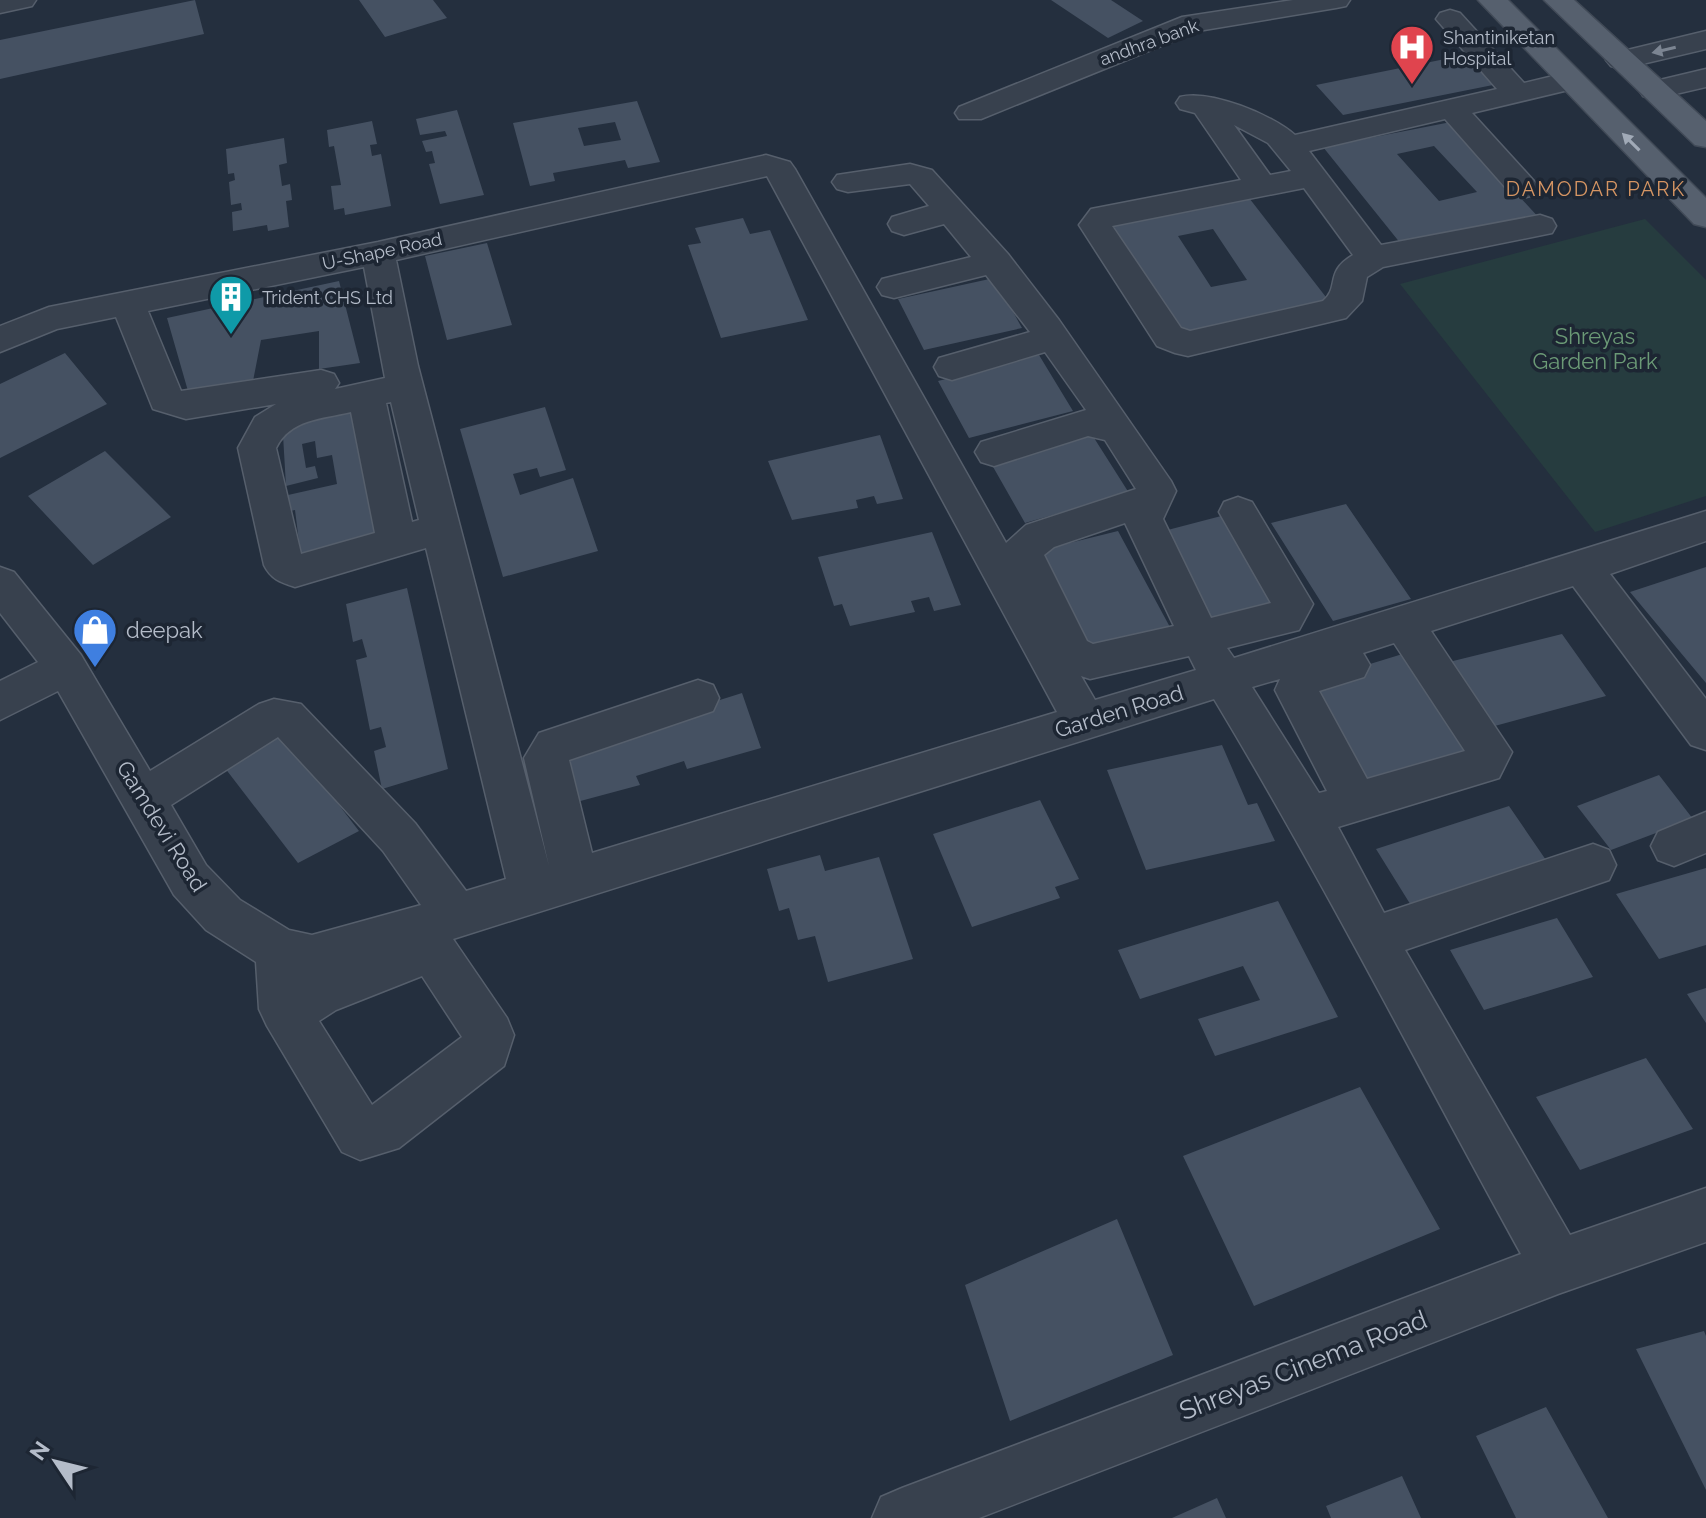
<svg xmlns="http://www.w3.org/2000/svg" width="1706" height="1518" font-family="Raleway,sans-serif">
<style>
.green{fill:#263c3f}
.building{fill:#455162;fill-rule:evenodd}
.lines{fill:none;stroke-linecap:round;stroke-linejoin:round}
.minor-casing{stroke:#565f6c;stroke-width:3}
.major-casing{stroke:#414a57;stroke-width:3}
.minor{fill:#38414e;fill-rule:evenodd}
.major{fill:#56606e;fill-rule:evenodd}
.oneway{fill:#7c8592}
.oneway2{fill:#a1aab7}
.labels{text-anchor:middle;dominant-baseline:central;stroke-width:7;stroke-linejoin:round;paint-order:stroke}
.far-poi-label{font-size:18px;fill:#b4bcc9;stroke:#1d2633;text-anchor:start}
.far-street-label{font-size:18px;fill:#b4bcc9;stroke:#1d2633}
.far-neighbourhood-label{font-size:20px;letter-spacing:2px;fill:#d59563;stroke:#1d2633}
.park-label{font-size:22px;fill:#6b9a76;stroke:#1d2633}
.poi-label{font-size:22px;fill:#b4bcc9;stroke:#1d2633;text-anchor:start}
.street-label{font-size:22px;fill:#b4bcc9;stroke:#1d2633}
.near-street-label{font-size:26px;fill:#b4bcc9;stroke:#1d2633}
</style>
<rect width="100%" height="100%" fill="#242f3e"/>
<path class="green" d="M1645,219L1706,280V496L1595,532L1400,284Z"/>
<path class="building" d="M195,0L204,34L0,79V40Z
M359,0H433L447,18L385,37Z
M1051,0H1111L1143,21L1108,38Z
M1465,55L1493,85L1343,115L1316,85Z
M637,101L660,162L628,168L625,160L553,173L555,181L530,186L513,123ZM615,122L621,140L584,146L578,128Z
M457,110L484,195L440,204L429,164L435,163L432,151L426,152L422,141L447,136L445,131L420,135L416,119Z
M372,121L377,144L370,145L372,156L381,154L391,206L345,215L344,208L334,210L331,186L341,185L334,146L329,147L327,130Z
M1451,122L1541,220L1405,249L1323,147ZM1434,146L1477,192L1439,201L1397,154Z
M284,138L287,163L279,165L282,186L290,184L292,200L286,201L289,227L268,231L267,225L233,231L232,212L242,210L241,203L231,205L229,182L235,180L234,173L228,174L226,149Z
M1246,194L1329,301L1184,336L1110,224ZM1213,229L1247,280L1211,287L1178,236Z
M743,218L750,234L770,230L808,320L721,338L688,245L701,243L695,228Z
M487,243L512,325L447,340L425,256Z
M994,278L1022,328L924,350L898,299Z
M339,281L360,363L319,369V331L261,340L253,381L190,398L167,318Z
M65,353L107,404L0,458V384Z
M1039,355L1073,411L969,438L938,381Z
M361,400L386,537L301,558L295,510L290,511L288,495L337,484L332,455L317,458L315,441L302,444L306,468L315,466L318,478L286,486L282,418Z
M545,407L566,470L540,477L537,468L513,474L520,495L573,478L598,551L503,577L460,429Z
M1089,430L1129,493L1025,523L988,458Z
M880,435L903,499L877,504L874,496L856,500L858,508L792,520L768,461Z
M105,451L171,517L93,565L28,496Z
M1346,504L1411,599L1333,621L1271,523Z
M1225,515L1283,608L1215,627L1160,532Z
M1118,531L1171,629L1082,653L1033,552Z
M932,532L961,605L934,611L929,597L911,601L915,612L850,626L842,604L834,606L818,557Z
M1706,567V683L1630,592Z
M407,588L448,769L382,789L374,751L386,747L381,727L370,730L356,660L367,657L362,639L353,642L346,604Z
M1562,634L1606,696L1491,727L1449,662Z
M1409,652L1475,755L1355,781L1305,684Z
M742,693L761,748L687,769L684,761L636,776L640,785L573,803L558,751Z
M278,726L359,831L298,863L218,759Z
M1222,745L1248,805L1257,803L1275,841L1146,870L1107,770Z
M1659,775L1693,819L1611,850L1577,806Z
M1040,800L1079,879L1055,887L1060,898L972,927L933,834Z
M1509,806L1548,863L1412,907L1376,849Z
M820,855L825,871L879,857L913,959L828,982L815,936L798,940L789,908L779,911L767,869Z
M1706,868V945L1659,959L1616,894Z
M1278,901L1338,1017L1215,1056L1198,1019L1260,1000L1243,966L1140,999L1118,950Z
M1557,918L1593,977L1484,1010L1450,950Z
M1706,988V1023L1687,994Z
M1646,1058L1693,1129L1580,1170L1536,1097Z
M1360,1087L1440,1229L1254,1306L1183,1156Z
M1117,1219L1173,1355L1010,1421L965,1285Z
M1704,1331L1706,1336V1490L1636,1349Z
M1546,1407L1608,1518H1516L1476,1436Z
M1402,1476L1421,1518H1331L1326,1506Z
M1217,1498L1226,1518H1172Z"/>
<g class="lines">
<g class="minor-casing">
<path id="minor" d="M0,0H36L32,6L0,13Z
M1293,0H1350L1346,6L1336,8L1198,31L981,119H959L955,113L959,107L1182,17Z
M1450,10L1460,13L1524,83L1570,72L1581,75L1585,81L1581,87L1472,113L1534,181L1539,188L1534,195L1523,198L1512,195L1445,119L1309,151L1381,245L1540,215L1552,219L1556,226L1552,233L1383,267L1367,277L1362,301L1346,318L1188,356L1175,353L1157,346L1079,225L1091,209L1241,180L1195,113L1180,109L1176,103L1180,97C1209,89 1273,115 1295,135L1497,89L1436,19L1440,13ZM1234,125L1268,143L1291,171L1270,175ZM1304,188L1353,255C1324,272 1340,287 1323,301L1190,331L1181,328L1112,226Z
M1706,31V49L1621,69L1611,66L1606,60L1611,54Z
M1706,69V87L1654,99L1643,96L1639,90L1643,84Z
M766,155L790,162L795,169L1006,543L1026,525L1136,489L1105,440L1088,436L994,466L981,462L975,452L981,442L1086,410L1045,352L952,380L939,376L934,367L939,358L1030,332L986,275L894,298L882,295L877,287L882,279L971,257L944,224L904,235L892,231L888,224L892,217L929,206L910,184L848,192L837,189L832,182L837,175L910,164L932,170L1008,254L1059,320L1171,481L1176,491L1163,519L1211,618L1271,603L1219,512L1224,502L1238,497L1252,502L1313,604L1299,630L1227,648L1234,658L1706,511V541L1610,574L1706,699V750L1691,745L1573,586L1431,631L1512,752L1499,778L1338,827L1384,913L1593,844L1609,850L1616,865L1609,880L1405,950L1570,1235L1706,1188V1242L1558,1294L979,1518H872L881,1497L902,1488L1521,1254C1419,1069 1323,880 1214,699L453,939L507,1018L514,1035L504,1066L399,1148L360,1160L342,1152L267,1026L259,1009L256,962L206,930L174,895L58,691L0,720V681L38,662L0,613V567L14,572L81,655L150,771L259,704L274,699L301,704L415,823L466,891L506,879L426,548L295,587C280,582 271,579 264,565L238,448L255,417L276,404L186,419L153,409L116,317L57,329L0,352V326L49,307L378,242ZM767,176L1057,712L592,853L569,760L713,711L719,698L713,685L698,680L539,733L524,758L549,866L418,366L396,260ZM364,267L385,378L335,389L339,383L334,374L321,370L181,391L148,311ZM391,402L419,520L412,522L386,403ZM351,412L375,533L301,554L276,448C290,419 322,419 351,412ZM1125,523L1174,626L1093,644L1087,641L1044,555L1054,547ZM1394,643L1465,751L1367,779L1319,691L1364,677L1370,665L1363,653ZM1189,656L1196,670L1095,700L1081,676L1090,679ZM1280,679L1275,690L1327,791L1319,793L1252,687ZM278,737L383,851L421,905L312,935L289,930L240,900L206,865L171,805ZM422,976L462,1037L372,1105L319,1021L336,1010Z
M1706,812V853L1674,866L1658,860L1651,846L1658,832Z"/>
</g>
<g class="major-casing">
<path id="major" d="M1478,0H1508L1706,198V227L1694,224Z
M1544,0H1574L1706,121V147L1695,145Z"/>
</g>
<use href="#minor" class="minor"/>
<use href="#major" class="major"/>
</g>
<defs><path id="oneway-solid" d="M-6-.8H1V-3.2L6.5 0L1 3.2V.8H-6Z" transform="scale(2)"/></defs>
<use class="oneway" href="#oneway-solid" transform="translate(1664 50) rotate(167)"/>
<use class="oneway2" href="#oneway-solid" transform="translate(1631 142) rotate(-135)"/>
<defs>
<g id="hospital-pin" transform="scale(2.3)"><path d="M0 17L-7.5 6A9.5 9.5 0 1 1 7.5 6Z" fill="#e0444e" stroke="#1d2633"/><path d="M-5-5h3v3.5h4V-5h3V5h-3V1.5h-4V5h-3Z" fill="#fff"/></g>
<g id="building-pin" transform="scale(2.3)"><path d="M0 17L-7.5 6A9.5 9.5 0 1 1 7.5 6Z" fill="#0f9aa8" stroke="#1d2633"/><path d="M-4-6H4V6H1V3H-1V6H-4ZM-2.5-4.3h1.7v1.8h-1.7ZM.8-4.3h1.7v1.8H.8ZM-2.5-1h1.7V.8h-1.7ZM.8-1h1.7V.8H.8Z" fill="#fff"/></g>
<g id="shop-pin" transform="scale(2.3)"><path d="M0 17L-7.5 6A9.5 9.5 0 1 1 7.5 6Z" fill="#3f7fe0" stroke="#1d2633"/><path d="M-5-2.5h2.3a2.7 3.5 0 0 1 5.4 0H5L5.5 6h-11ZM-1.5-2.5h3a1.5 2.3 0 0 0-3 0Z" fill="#fff"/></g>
</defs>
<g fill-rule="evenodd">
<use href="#hospital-pin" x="1412" y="47"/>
<use href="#building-pin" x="231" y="297"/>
<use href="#shop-pin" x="95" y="630"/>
</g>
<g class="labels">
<g class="far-poi-label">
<text x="1443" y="37">Shantiniketan<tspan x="1443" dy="21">Hospital</tspan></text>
<text x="262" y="297">Trident CHS Ltd</text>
</g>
<g class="far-street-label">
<text transform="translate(1149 42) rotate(-20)">andhra bank</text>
<text transform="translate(382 251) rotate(-12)">U-Shape Road</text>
</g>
<g class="far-neighbourhood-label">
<text x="1596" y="189">DAMODAR PARK</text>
</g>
<g class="park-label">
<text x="1595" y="336">Shreyas<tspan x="1595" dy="25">Garden Park</tspan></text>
</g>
<g class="poi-label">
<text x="126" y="630">deepak</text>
</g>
<g class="street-label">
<text transform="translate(1119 711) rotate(-17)">Garden Road</text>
<text transform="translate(162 826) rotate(58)">Gamdevi Road</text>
</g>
<g class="near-street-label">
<text transform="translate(1303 1365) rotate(-21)">Shreyas Cinema Road</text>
</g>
</g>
<g transform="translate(56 1462) rotate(305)" stroke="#1d2633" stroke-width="6" paint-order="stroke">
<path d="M0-6L14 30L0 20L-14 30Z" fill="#b4bcc9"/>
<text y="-12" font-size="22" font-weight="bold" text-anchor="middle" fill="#b4bcc9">N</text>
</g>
</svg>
